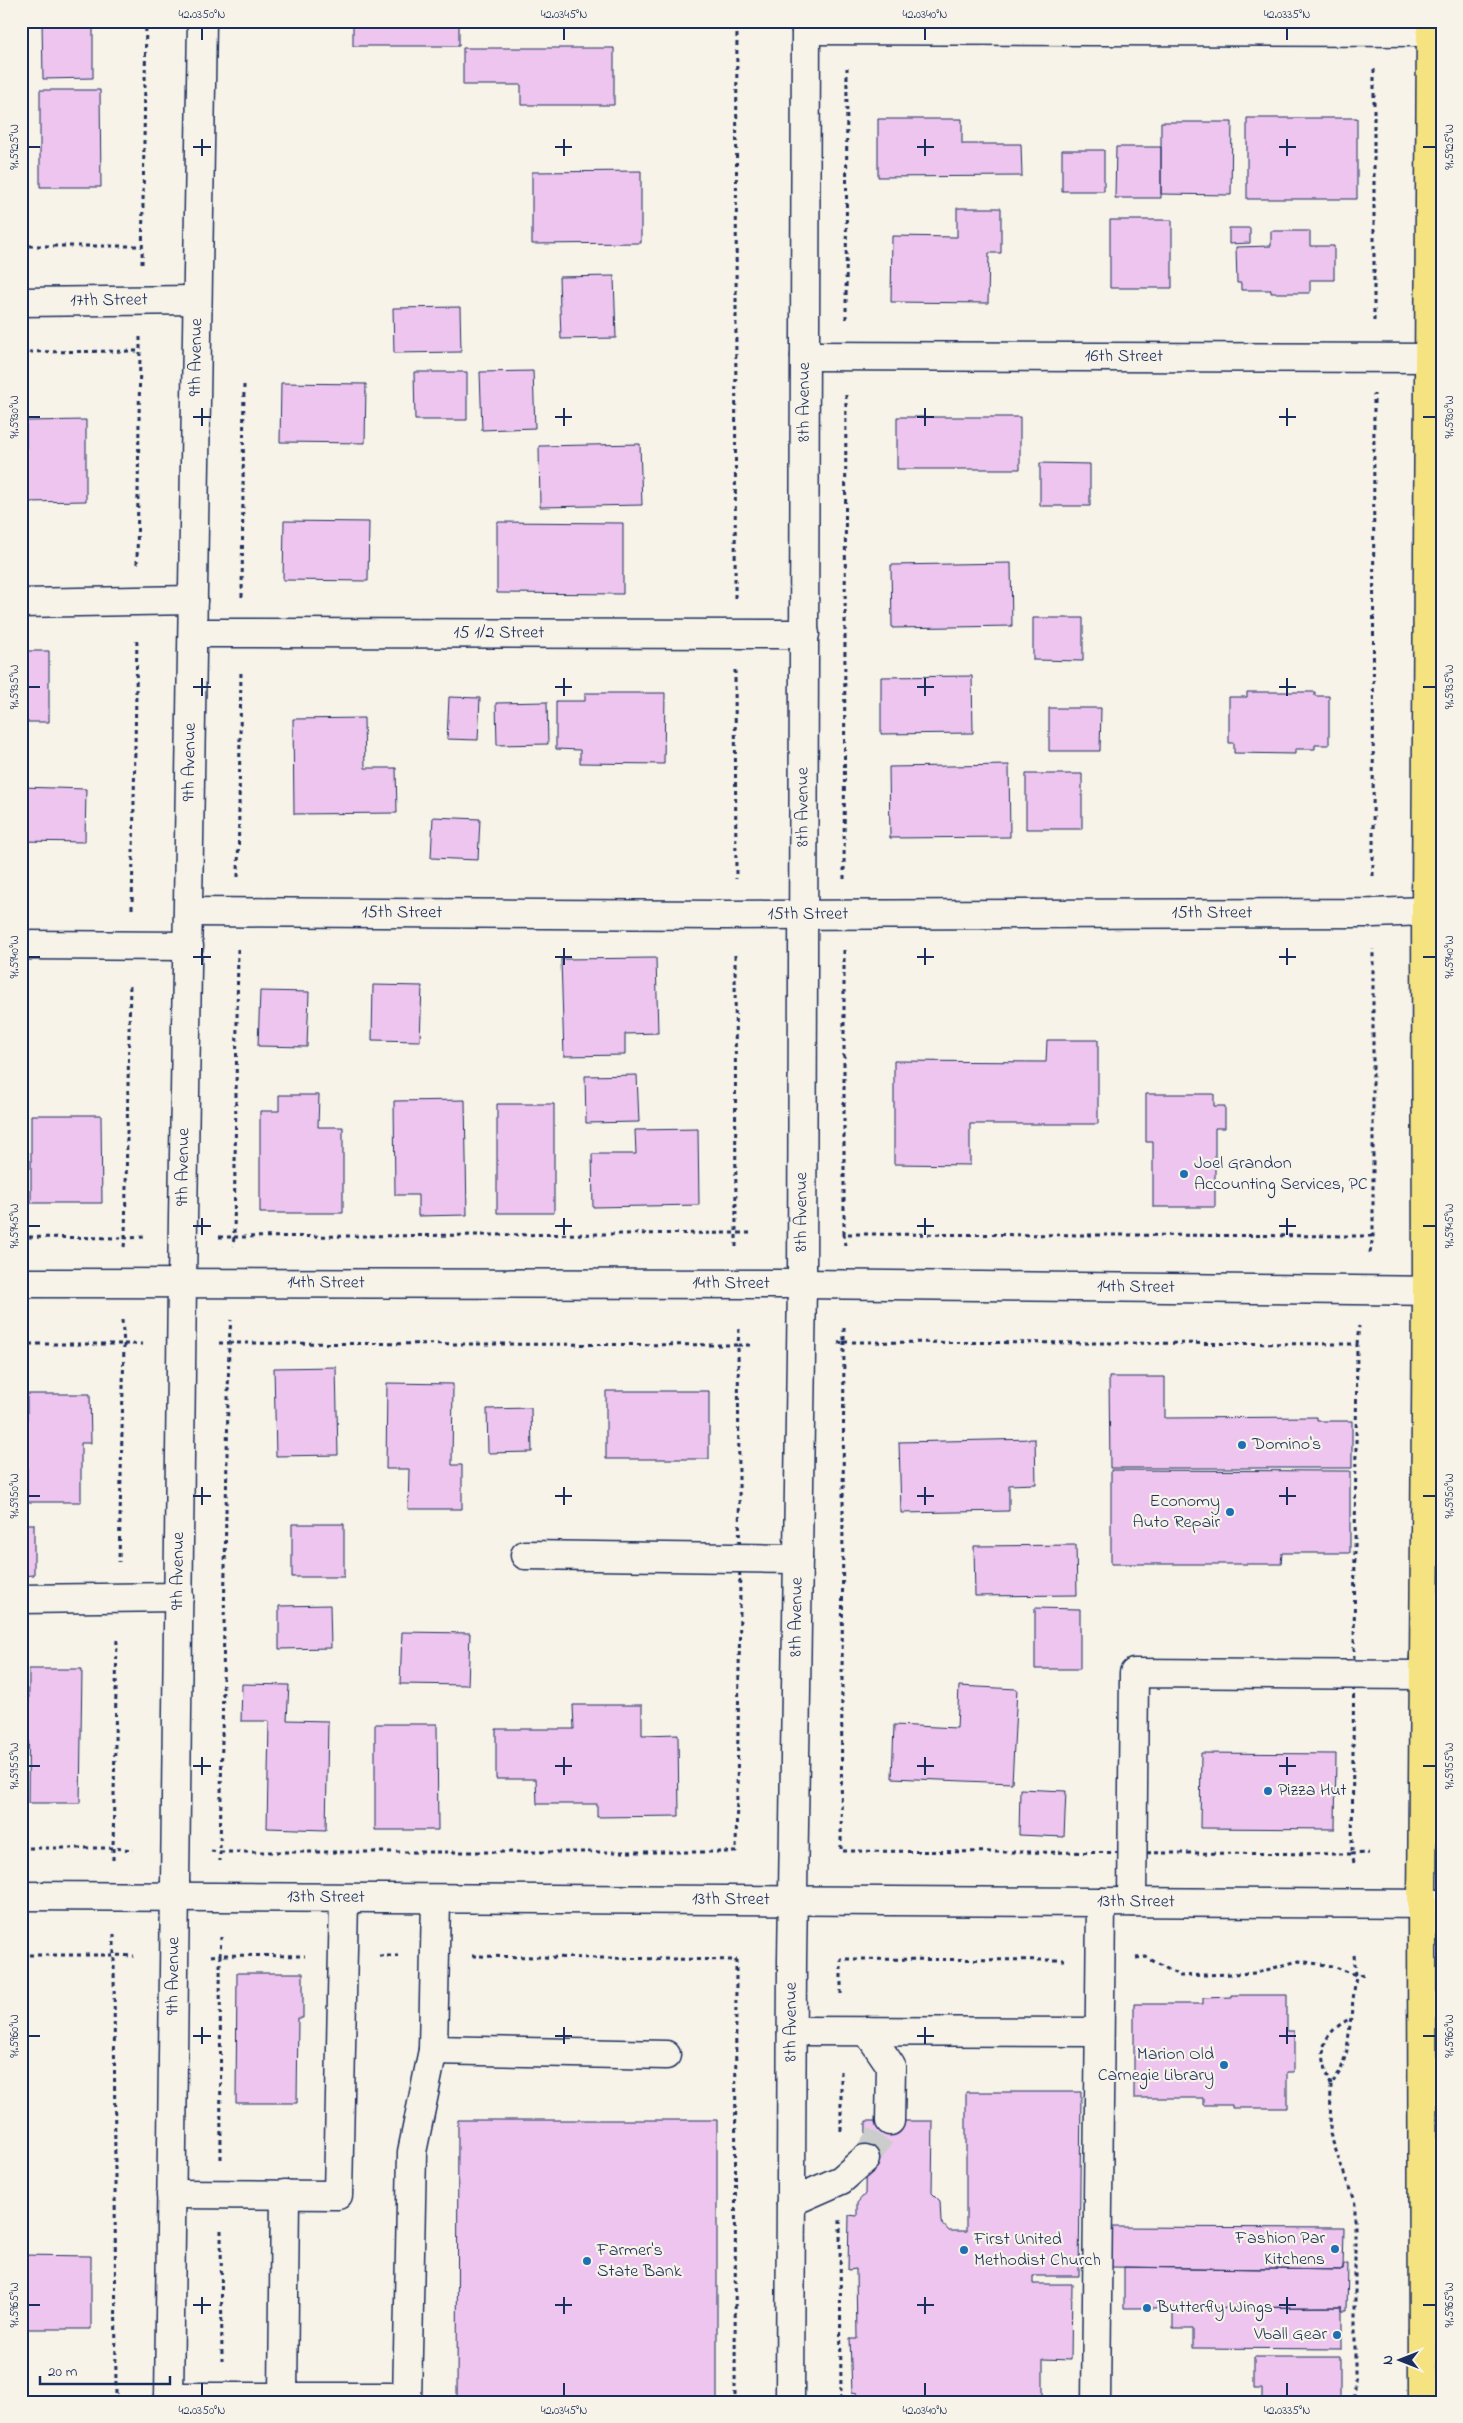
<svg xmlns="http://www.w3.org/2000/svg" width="1463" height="2423" font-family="'Indie Flower',sans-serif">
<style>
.building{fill:#edc5ee;stroke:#1b2f5e}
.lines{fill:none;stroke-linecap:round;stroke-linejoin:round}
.minor-tunnel{stroke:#cbcccc;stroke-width:28;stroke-dasharray:28 14;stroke-linecap:butt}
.minor-casing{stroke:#1b2f5e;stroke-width:31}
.major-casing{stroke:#1b2f5e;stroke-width:31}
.path{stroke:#1b2f5e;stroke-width:3;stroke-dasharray:4 4;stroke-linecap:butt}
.minor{stroke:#f7f3e8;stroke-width:28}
.major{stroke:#f5e381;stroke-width:28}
.ticks{fill:none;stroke:#1b2f5e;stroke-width:2}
.poi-dot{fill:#1f6fb2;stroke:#f7f3e8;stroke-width:2}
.labels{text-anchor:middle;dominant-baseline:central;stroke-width:4.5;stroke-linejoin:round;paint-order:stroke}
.street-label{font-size:18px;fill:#1b2f5e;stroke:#f7f3e8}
.poi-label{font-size:18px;fill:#1b2f5e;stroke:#f7f3e8;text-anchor:start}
.neatline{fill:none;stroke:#1b2f5e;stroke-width:2}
.ticks-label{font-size:12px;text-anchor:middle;fill:#1b2f5e}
</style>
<rect width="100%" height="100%" fill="#f7f3e8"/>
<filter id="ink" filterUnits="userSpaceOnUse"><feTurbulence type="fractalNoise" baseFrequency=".02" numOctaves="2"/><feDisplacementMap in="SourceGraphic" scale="10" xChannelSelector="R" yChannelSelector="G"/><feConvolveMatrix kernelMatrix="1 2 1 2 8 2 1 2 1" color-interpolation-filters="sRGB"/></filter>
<g filter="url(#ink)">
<path class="building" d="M42,21H93V78L43,79Z
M353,21H459V46H353Z
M463,48H614V105H521V85H463Z
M40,90H100L101,187H40Z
M1247,118H1357V199H1247Z
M878,119H962V144H1021L1022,176L878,177Z
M1161,122H1232L1231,195L1161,194Z
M1116,147H1161V198H1115Z
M1062,150H1104V191H1062Z
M641,171V243L532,244V172Z
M957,208H1001V253H989L988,303L891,302L892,236L957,237Z
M1110,220H1172V288H1110Z
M1229,228H1250V243L1229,244Z
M1271,231H1310V246H1334V280H1310V293H1271V290H1241V283H1237L1236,247L1271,246Z
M614,276L616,338L561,339L559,277Z
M460,307L461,352L394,353L393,308Z
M533,371L535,428L482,430L480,372Z
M414,372H467V420H415Z
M281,383L366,384L365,443L280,442Z
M897,417H1020V469H897Z
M86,420V501L26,502V421Z
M640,444L642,505L540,507L539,446Z
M1040,463L1090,464V506H1040Z
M284,521L369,522L368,581L283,580Z
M497,522L623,523V594L497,593Z
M1011,563L1012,626L892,628L891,565Z
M1033,618H1083V661L1033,660Z
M21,651H49V722H21Z
M972,676L973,733L881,734V677Z
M1247,692H1315V696H1329V745H1315V749H1295V754L1234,753V743H1229V697H1247Z
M585,693H665L664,764L580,763V750L556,749V701H585Z
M449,697L480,698L478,740L447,739Z
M547,702L548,744L497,745L496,703Z
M1049,708H1101L1100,751H1049Z
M364,718L365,768H396L397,813L294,814L293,719Z
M1009,765L1010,837L890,838L889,767Z
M1026,774H1082V829H1026Z
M21,787L86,789L85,842L21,841Z
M433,817L480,819L478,860L431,858Z
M656,958L658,1033L625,1034V1055L564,1056L561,959Z
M373,985L422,986L420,1041L372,1040Z
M260,991L309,992L307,1047L258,1046Z
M1047,1040H1098V1124H970V1165L894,1164V1061L1046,1062Z
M637,1075L639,1122L586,1123L585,1076Z
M1146,1094H1214V1106H1225V1128H1215V1207H1153V1142H1146Z
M279,1095H319L318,1127H343V1213H260V1111H279Z
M465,1100L467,1215L418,1216V1195H395L394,1101Z
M497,1104H554V1213H497Z
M31,1115H101L102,1203H31Z
M698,1129L699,1205L593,1207L592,1154H636L635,1130Z
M336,1367L338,1455L276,1456L274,1368Z
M1109,1377H1165V1418L1317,1417V1421H1352V1468H1110Z
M387,1383L453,1384L452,1465H462V1509H408L409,1469H386Z
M606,1391H709V1459H606Z
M27,1394H90L91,1443H81V1502H27Z
M531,1408L532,1452L488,1453L487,1409Z
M1035,1439L1036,1484L1009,1485V1511L901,1513L899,1442Z
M1111,1470L1350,1471V1553H1282L1281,1564H1111Z
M21,1524H34V1575L21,1576Z
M292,1524H344V1577H292Z
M1076,1545L1077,1595L975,1596L974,1546Z
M330,1605L331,1648L279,1649V1606Z
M1035,1608L1080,1609V1669H1035Z
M402,1632L470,1633L468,1685L400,1684Z
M29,1669H82L80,1803H28Z
M242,1684L289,1685L287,1720L328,1721L326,1830L267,1828L269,1721H241Z
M959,1686L1017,1689L1012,1783L892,1778L894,1725L957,1728Z
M573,1705H642V1735L678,1734L679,1816L597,1817V1804H537L536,1779H496V1729H574Z
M375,1724H437L438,1830H375Z
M1201,1753L1336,1754L1335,1829L1200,1828Z
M1020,1789L1066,1791L1064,1837L1019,1835Z
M237,1973H303V2018H298L297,2103H236Z
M1232,1995H1287V2031H1294V2072H1287V2108H1232V2105H1203V2098H1134V2004H1203V1998L1232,1997Z
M966,2092H1081L1079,2276H1033V2284H1072L1071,2360L1043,2359V2402H857V2393L852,2392L850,2339H857L856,2269L848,2270L849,2215L857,2216V2203L865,2194L866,2121H933L932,2193L940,2201L941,2222L949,2231H966Z
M458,2120H717V2402H457Z
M1109,2227L1344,2228L1343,2270L1109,2267Z
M21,2255L91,2256V2329H21Z
M1343,2265H1348L1347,2311H1342V2307L1124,2308V2267L1343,2270Z
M1342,2307V2349L1193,2348V2329H1173V2308Z
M1254,2357H1340V2402H1262V2389H1254Z"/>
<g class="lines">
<path class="minor-tunnel" d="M865,2159L890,2121"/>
<g class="minor-casing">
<g id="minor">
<path d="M806,30L1442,32"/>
<path id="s1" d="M21,302L196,300"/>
<path id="s2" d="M805,356L1442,358"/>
<path d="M21,603L193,600"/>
<path id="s3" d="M193,633L805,634"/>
<path id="s4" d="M190,912L722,915L1373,913L1426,911"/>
<path d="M21,945L189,946"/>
<path id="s5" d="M21,1283L802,1284L1442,1291"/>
<path d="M525,1555L798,1559"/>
<path d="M21,1599L179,1597"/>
<path d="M1424,1658H1442"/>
<path id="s6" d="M21,1896L1442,1904"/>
<path d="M1132,1902L1134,1673L1423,1675"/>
<path d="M792,2031L1099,2032"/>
<path d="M867,2031L891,2066L890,2121"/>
<path d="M433,2050L666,2055"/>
<path d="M171,2194L338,2195L344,1899"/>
<path d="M791,2202L841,2180L865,2159"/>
<path d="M1423,2331H1442"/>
<path d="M169,2397H407"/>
<path d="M283,2397L285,2194"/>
<path id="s7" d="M169,2402L182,1282L202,21"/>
<path d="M407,2402L412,2152L433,2050L436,1899"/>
<path id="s8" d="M790,2402L792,1960L802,1284L806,21"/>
<path d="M1096,2402L1101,1902"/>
</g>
</g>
<g class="major-casing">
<path id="major" d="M1423,2402L1422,1904L1427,1291L1426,911L1431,21"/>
</g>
<path class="path" d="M1374,69V321
M21,246H141
M142,264L146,21
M846,319L847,68
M140,337V351
M21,352L140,351L137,564
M242,597L244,382
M735,598L737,21
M735,670L736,879
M1373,876L1374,394
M238,877L241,670
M844,879L846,393
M132,909L137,638
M238,949L234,1237L736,1233L735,951
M844,950V1234L1373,1236
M844,1234L845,1247
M21,1237L125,1238L130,983
M219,1237H234L233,1246
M124,1247L125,1238L145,1237
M736,1247V1233H753
M1370,1253L1373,1236V949
M122,1320L124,1344H143
M739,1329L738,1345H750
M844,1342L1357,1344L1352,1854L841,1851Z
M219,1343H229L231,1320
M229,1343L738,1345L740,1610L736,1852H220Z
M838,1343L844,1342V1325
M21,1344H124L119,1562
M1357,1344L1359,1326
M21,1848H113L117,1636
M211,1851L220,1852V1861
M113,1860V1848L133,1850
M1354,1863L1352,1854L1369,1853
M114,1934V1955L134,1956
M21,1955H114L116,2402
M1354,1955L1356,1975L1367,1974
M211,1956L220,1955L221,1937
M379,1956H398
M472,1956L736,1960L735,2402
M1136,1958L1146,1957L1180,1976L1256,1973L1298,1961L1333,1966L1356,1975L1347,2050L1341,2070L1331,2085L1330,2134L1355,2204V2402
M841,1994V1959L1065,1960
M1331,2085C1319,2052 1318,2036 1351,2018
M841,2131V2068
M221,2159L220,1955L305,1956
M840,2220L841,2402
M221,2230L222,2361"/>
<use href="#minor" class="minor"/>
<use href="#major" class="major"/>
</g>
</g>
<path class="ticks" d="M202,28V40M564,28V40M925,28V40M1287,28V40M202,139V156M564,139V156M925,139V156M1287,139V156M28,147H40M193,147H211M555,147H572M917,147H934M1279,147H1296M1423,147H1436M202,408V426M564,408V426M925,408V426M1287,408V426M28,417H40M193,417H211M555,417H572M917,417H934M1279,417H1296M1423,417H1436M202,678V696M564,678V696M925,678V696M1287,678V696M28,687H40M193,687H211M555,687H572M917,687H934M1279,687H1296M1423,687H1436M202,948V965M564,948V965M925,948V965M1287,948V965M28,957H40M193,957H211M555,957H572M917,957H934M1279,957H1296M1423,957H1436M202,1218V1235M564,1218V1235M925,1218V1235M1287,1218V1235M28,1226H40M193,1226H211M555,1226H572M917,1226H934M1279,1226H1296M1423,1226H1436M202,1487V1505M564,1487V1505M925,1487V1505M1287,1487V1505M28,1496H40M193,1496H211M555,1496H572M917,1496H934M1279,1496H1296M1423,1496H1436M202,1757V1775M564,1757V1775M925,1757V1775M1287,1757V1775M28,1766H40M193,1766H211M555,1766H572M917,1766H934M1279,1766H1296M1423,1766H1436M202,2027V2044M564,2027V2044M925,2027V2044M1287,2027V2044M28,2036H40M193,2036H211M555,2036H572M917,2036H934M1279,2036H1296M1423,2036H1436M202,2297V2314M564,2297V2314M925,2297V2314M1287,2297V2314M28,2305H40M193,2305H211M555,2305H572M917,2305H934M1279,2305H1296M1423,2305H1436M202,2383V2396M564,2383V2396M925,2383V2396M1287,2383V2396"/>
<g class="poi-dot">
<circle cx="1184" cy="1174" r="5"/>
<circle cx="1242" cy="1445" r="5"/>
<circle cx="1230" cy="1512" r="5"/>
<circle cx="1268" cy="1791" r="5"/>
<circle cx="1224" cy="2065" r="5"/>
<circle cx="1335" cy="2249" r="5"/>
<circle cx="964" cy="2250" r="5"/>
<circle cx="587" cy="2261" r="5"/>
<circle cx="1147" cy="2308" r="5"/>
<circle cx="1337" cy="2335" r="5"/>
</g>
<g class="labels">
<g class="street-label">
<text stroke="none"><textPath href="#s1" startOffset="88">17th Street</textPath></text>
<text stroke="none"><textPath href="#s7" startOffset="2045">9th Avenue</textPath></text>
<text stroke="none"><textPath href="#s2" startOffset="319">16th Street</textPath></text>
<text stroke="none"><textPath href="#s8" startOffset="2000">8th Avenue</textPath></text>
<text stroke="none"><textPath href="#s3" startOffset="306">15 1/2 Street</textPath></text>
<text stroke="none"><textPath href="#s7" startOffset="1640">9th Avenue</textPath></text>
<text stroke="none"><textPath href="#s8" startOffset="1595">8th Avenue</textPath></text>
<text stroke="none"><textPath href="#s4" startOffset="212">15th Street</textPath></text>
<text stroke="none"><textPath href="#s4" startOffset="1022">15th Street</textPath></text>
<text stroke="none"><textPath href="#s4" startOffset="618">15th Street</textPath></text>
<text stroke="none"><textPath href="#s7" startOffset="1235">9th Avenue</textPath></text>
<text stroke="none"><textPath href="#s8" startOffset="1190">8th Avenue</textPath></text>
<text stroke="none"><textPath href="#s5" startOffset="305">14th Street</textPath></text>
<text stroke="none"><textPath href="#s5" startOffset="710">14th Street</textPath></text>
<text stroke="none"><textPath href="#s5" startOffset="1115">14th Street</textPath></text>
<text stroke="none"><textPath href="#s7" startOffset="831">9th Avenue</textPath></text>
<text stroke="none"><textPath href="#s8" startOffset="785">8th Avenue</textPath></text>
<text stroke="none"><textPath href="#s6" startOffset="305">13th Street</textPath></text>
<text stroke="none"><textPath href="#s6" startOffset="710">13th Street</textPath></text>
<text stroke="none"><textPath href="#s6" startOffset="1115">13th Street</textPath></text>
<text stroke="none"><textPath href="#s7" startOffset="426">9th Avenue</textPath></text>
<text stroke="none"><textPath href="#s8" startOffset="380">8th Avenue</textPath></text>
</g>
<g class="poi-label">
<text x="1194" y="1164">Joel Grandon<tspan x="1194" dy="21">Accounting Services, PC</tspan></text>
<text x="1252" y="1445">Domino's</text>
<text x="1220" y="1502" text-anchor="end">Economy<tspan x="1220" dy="21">Auto Repair</tspan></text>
<text x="1278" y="1791">Pizza Hut</text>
<text x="1214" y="2055" text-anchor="end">Marion Old<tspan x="1214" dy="21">Carnegie Library</tspan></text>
<text x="1325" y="2239" text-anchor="end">Fashion Par<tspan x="1325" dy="21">Kitchens</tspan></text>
<text x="974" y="2240">First United<tspan x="974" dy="21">Methodist Church</tspan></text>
<text x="597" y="2251">Farmer's<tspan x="597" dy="21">State Bank</tspan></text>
<text x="1157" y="2308">Butterfly Wings</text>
<text x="1327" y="2335" text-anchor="end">Vball Gear</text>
</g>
</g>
<rect width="1463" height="2423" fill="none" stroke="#f7f3e8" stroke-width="55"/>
<g transform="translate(1400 2360) rotate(270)" stroke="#f7f3e8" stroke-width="4" paint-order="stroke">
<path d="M0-4L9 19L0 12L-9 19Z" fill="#1b2f5e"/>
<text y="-8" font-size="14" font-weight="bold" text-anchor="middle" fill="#1b2f5e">N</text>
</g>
<path d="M40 2376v8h130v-8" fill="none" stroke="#1b2f5e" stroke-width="2.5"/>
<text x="48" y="2376" font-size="15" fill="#1b2f5e" stroke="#f7f3e8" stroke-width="4" paint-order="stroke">20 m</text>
<rect x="28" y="28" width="1408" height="2368" class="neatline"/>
<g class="ticks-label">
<text x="202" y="18">42.0350°N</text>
<text x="564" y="18">42.0345°N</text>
<text x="925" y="18">42.0340°N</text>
<text x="1287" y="18">42.0335°N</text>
<text transform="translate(1449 147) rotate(-90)" y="4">91.5925°W</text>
<text transform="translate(14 147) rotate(-90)" y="4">91.5925°W</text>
<text transform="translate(1449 417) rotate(-90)" y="4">91.5930°W</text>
<text transform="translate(14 417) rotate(-90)" y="4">91.5930°W</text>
<text transform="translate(1449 687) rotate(-90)" y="4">91.5935°W</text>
<text transform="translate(14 687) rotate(-90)" y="4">91.5935°W</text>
<text transform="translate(1449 957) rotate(-90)" y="4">91.5940°W</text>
<text transform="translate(14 957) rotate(-90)" y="4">91.5940°W</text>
<text transform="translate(1449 1226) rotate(-90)" y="4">91.5945°W</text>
<text transform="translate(14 1226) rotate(-90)" y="4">91.5945°W</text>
<text transform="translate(14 1496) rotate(-90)" y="4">91.5950°W</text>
<text transform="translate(1449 1496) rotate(-90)" y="4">91.5950°W</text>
<text transform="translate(14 1766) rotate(-90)" y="4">91.5955°W</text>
<text transform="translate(1449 1766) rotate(-90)" y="4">91.5955°W</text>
<text transform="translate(14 2036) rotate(-90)" y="4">91.5960°W</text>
<text transform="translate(1449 2036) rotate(-90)" y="4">91.5960°W</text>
<text transform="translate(14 2305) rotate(-90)" y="4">91.5965°W</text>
<text transform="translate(1449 2305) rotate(-90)" y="4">91.5965°W</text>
<text x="202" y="2414">42.0350°N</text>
<text x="564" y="2414">42.0345°N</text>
<text x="925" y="2414">42.0340°N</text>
<text x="1287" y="2414">42.0335°N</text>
</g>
</svg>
